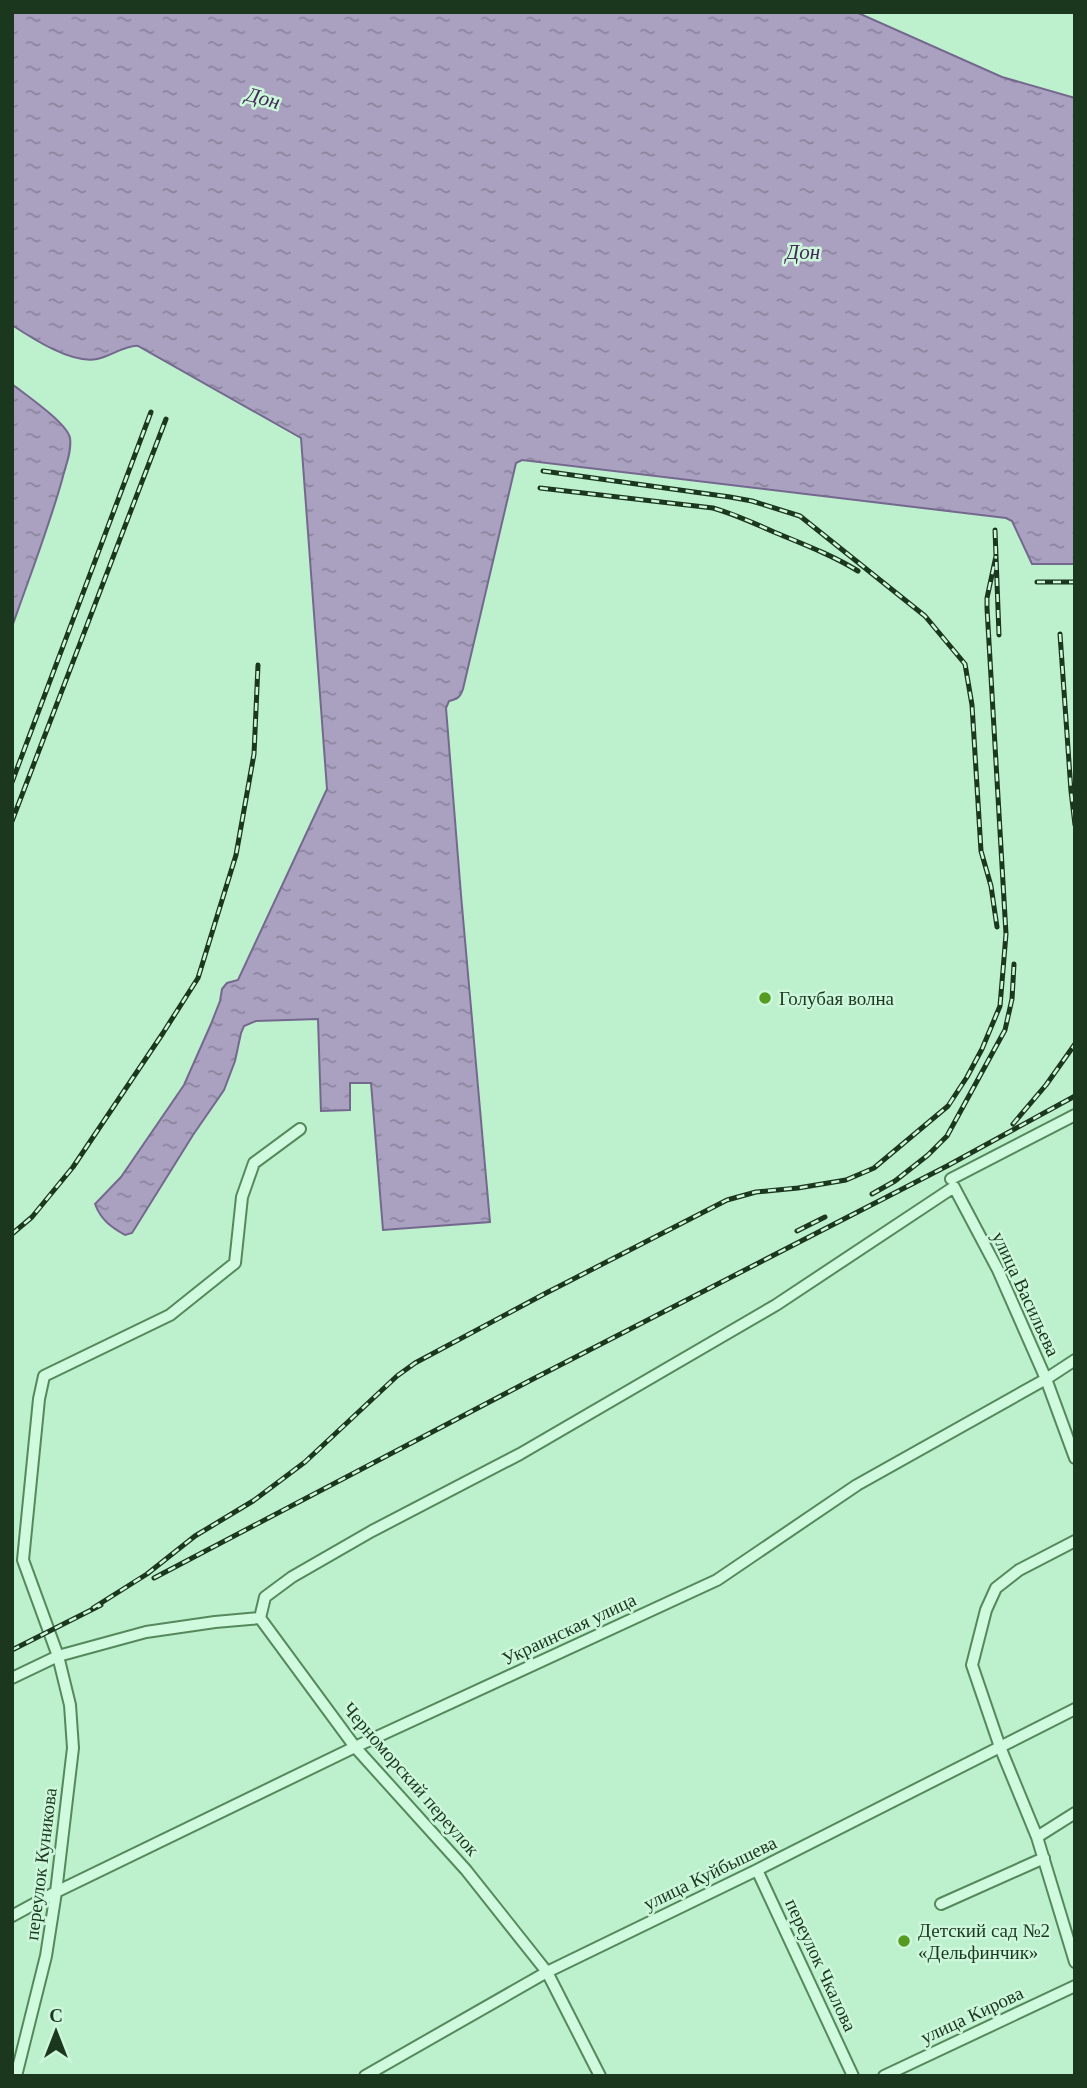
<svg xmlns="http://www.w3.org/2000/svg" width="1087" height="2088" font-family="'Times New Roman',serif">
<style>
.water{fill:url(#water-ripples);stroke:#75688f;stroke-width:2}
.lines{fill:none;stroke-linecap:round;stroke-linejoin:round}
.minor-casing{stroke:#55895c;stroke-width:14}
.minor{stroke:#d0fadd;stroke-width:10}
.rail-casing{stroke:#1b371d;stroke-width:5}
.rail{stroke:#cdf7da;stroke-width:2.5;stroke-dasharray:8;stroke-linecap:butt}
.poi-dot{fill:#559b22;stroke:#cdf7da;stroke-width:2.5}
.labels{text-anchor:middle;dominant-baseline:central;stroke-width:5;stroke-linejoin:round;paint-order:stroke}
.poi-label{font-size:19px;fill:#1b371d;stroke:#cdf7da;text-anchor:start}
.street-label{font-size:19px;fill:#1b371d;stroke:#cdf7da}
.water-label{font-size:21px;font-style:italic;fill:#422958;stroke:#cdf7da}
</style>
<defs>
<pattern id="water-ripples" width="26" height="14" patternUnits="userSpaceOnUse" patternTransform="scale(1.75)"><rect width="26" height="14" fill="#aaa1c1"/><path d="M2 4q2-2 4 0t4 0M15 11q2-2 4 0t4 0" fill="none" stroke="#8a849c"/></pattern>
</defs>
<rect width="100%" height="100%" fill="#bdf0cc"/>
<path class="water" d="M12,12H856L1002,77L1075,98V564H1032L1012,521L1006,518L522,460L516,463L463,689C460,698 457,699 449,701L446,708L461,895L490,1222L383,1230L371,1083H350V1110L321,1111L318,1019L256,1021L244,1026L241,1033L235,1061L224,1090L193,1135L132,1233L125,1235C111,1227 101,1220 95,1204L121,1177L184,1085L211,1024L220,1001L222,989L227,983L238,980L327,789L301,438L138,346C128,344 109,357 97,359C72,364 33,339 12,325Z
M12,384C26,395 67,423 70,438C72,452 65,467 62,480C48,530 29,578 12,627Z"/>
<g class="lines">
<g class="minor-casing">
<path id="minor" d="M951,1179L1075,1115
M1075,1541L1019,1570L996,1588L986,1610L972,1665L1000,1747L1037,1837L1075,1962
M260,1618L265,1597L292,1577L372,1531L520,1454L776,1305L954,1187L998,1270L1046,1379L1075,1458
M260,1618L355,1747L466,1870L547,1972L600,2076
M12,1678L58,1656L146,1632L215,1622L260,1618
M1037,1837L1075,1813
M757,1870L853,2076
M941,1904L1044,1858
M12,1916L56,1892L355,1747L717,1580L857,1485L1046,1379L1075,1360
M16,2076L46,1956L56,1892L73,1748L70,1705L58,1656L23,1560L39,1399L44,1376L170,1315L235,1263L242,1197L254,1163L300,1129
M365,2076L547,1972L757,1870L1075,1709
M884,2076L1075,1986"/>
</g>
<use href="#minor" class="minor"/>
<g class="rail-casing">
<path id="rail" d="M543,471L730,497L752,501L800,516L925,616L965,664L972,705L981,851L991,886L997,927
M540,488L713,508C734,514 754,523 774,532C803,544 832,555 858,571
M995,530L999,635
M1037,582H1075
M1060,634L1071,791L1075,825
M12,782L151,412
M12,821L166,419
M1013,1124L1046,1085L1075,1044
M872,1194L895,1181L928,1155L947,1136L1005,1030L1012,999L1014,964
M797,1231L825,1217
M12,1234L32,1217L73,1167L163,1033L198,978L236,855L254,754L258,665
M154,1578L533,1379L947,1166L1075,1096
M93,1608L147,1574L195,1536L253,1501L305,1462L397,1376L415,1363L548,1292L727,1200L756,1192L798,1188L846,1180L874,1168L948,1106L967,1077L982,1049L1000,1006L1006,934L987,608V598L996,556
M12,1650L101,1605"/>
</g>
<use href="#rail" class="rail"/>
</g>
<g class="poi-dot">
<circle cx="765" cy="998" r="7"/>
<circle cx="904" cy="1941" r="7"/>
</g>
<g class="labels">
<g class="poi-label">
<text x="779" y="998">Голубая волна</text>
<text x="918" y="1930">Детский сад №2<tspan x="918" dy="22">«Дельфинчик»</tspan></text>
</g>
<g class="street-label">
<text transform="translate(1026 1294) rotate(65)">улица Васильева</text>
<text transform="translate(569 1629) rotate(-25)">Украинская улица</text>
<text transform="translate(411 1779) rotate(49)">Черноморский переулок</text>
<text transform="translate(41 1864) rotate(-83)">переулок Куникова</text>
<text transform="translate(710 1873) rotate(-26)">улица Куйбышева</text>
<text transform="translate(821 1965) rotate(65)">переулок Чкалова</text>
<text transform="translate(972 2015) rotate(-25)">улица Кирова</text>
</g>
<g class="water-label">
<text transform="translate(263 98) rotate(15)">Дон</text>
<text x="803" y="252">Дон</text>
</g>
</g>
<rect width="1087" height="2088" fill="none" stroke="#1b371d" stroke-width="28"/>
<g transform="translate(56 2032)" stroke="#cdf7da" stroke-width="5" paint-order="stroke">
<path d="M0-5L12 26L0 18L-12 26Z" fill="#1b371d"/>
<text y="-10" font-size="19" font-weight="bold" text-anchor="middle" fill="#1b371d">С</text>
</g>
</svg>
